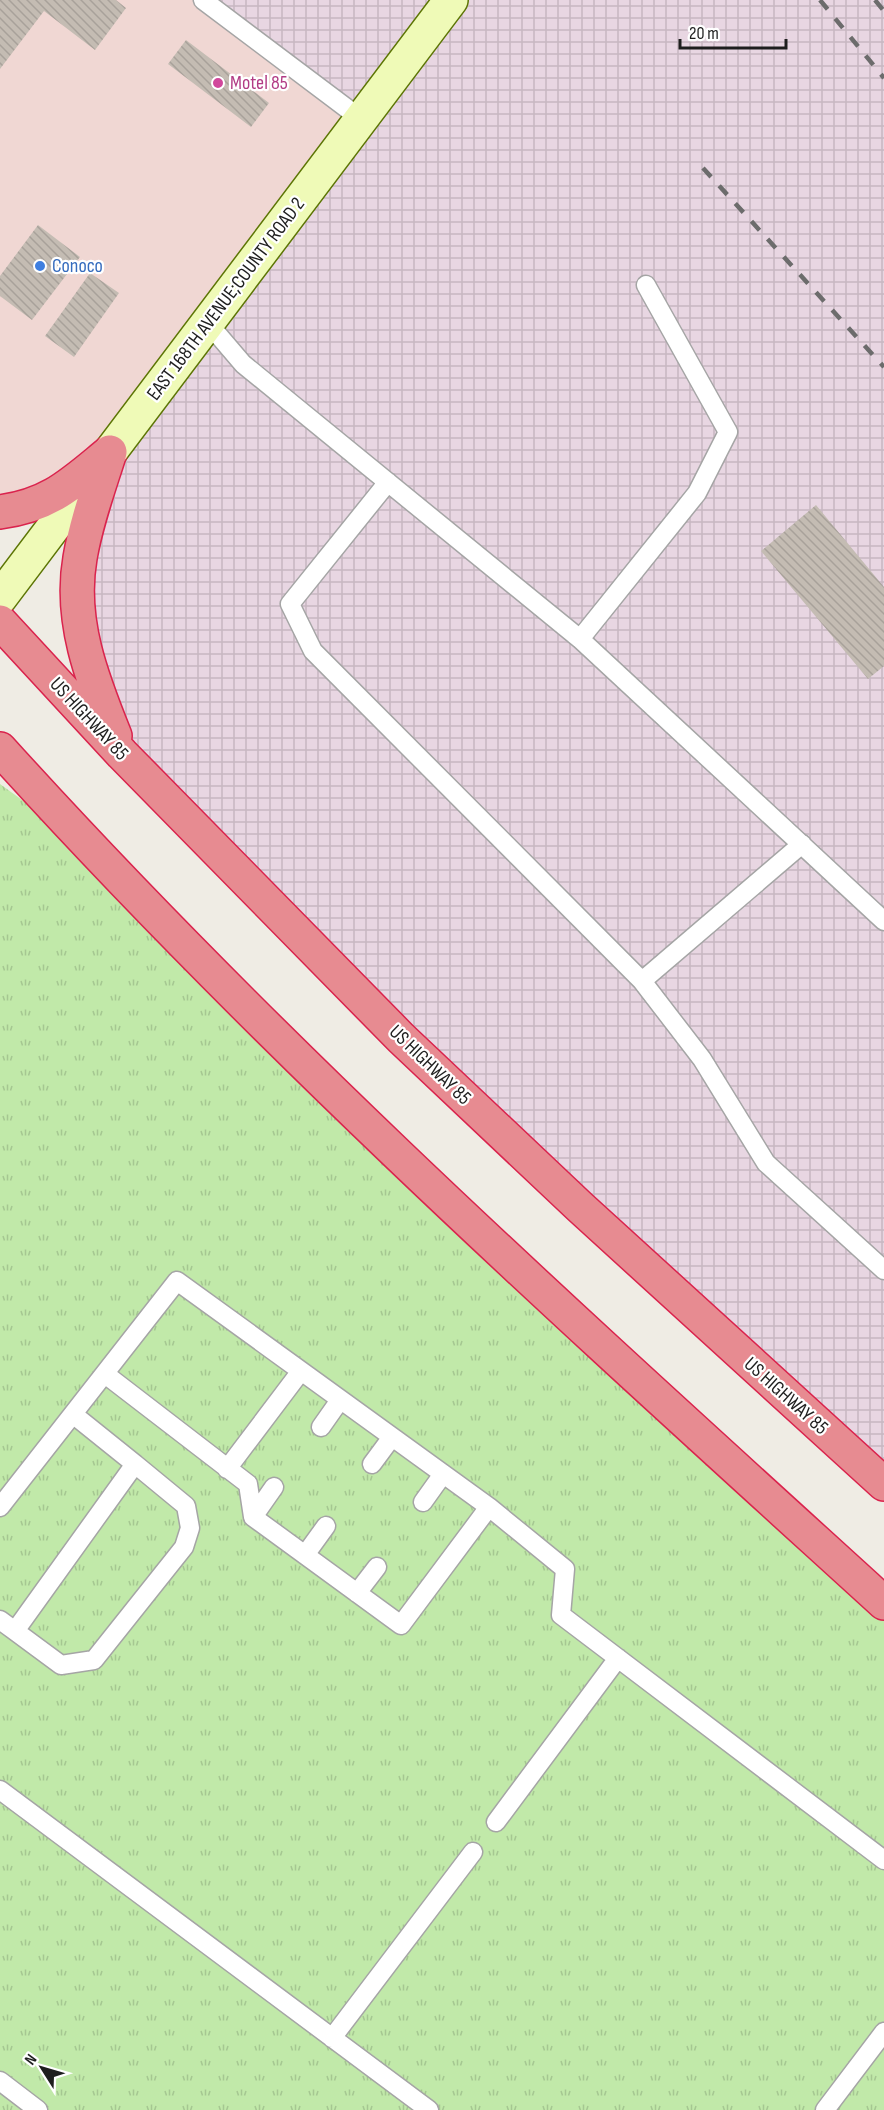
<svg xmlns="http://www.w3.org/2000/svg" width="884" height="2110" font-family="'Sofia Sans Condensed',sans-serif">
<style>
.commercial{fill:#f0d7d3}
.industrial{fill:url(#industrial-grid)}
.grass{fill:url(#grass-tufts)}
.building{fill:url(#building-back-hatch)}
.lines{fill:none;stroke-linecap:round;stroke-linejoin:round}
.lane-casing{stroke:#a5a5a5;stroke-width:21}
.secondary-casing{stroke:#5c7504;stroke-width:36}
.highway-casing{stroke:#da234d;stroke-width:36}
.lane{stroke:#fff;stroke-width:18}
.secondary{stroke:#effab7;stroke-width:33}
.highway{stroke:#e78b91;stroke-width:33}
.rail{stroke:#6c6c6c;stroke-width:4.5;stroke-dasharray:12 12;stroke-linecap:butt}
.hotel-dot{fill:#d1479c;stroke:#fff;stroke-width:2}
.shop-dot{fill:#3f7fe0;stroke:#fff;stroke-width:2}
.labels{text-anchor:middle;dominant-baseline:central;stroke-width:4.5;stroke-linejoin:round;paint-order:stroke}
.hotel-label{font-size:20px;fill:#b23c85;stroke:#fff;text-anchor:start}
.shop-label{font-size:20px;fill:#366cbe;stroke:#fff;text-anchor:start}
.street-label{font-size:20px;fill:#1e1e1e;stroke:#fff}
</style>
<defs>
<pattern id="industrial-grid" width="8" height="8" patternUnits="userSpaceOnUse" patternTransform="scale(1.5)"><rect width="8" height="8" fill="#e8d6e2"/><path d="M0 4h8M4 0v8" fill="none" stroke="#c7b7c1"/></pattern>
<pattern id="grass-tufts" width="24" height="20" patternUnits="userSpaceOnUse" patternTransform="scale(1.5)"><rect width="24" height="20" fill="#c1e9a9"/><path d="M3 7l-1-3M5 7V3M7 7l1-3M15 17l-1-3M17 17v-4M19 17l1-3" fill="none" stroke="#a5c791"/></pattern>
<pattern id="building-back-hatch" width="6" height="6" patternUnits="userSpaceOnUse" patternTransform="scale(1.5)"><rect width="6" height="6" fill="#c4bcb3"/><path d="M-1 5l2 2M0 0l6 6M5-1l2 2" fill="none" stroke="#a8a19a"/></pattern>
</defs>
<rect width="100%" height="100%" fill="#efece4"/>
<path class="commercial" d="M0,0H203L361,119L116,443L0,512Z"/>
<path class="industrial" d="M203,0H884V1484L122,754L78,584L138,423L361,120Z"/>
<path class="grass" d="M0,784L91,850L884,1603V2110H0Z"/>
<path class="building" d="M0,0H116L126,8L95,50L44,11L0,69Z
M186,40L269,103L251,127L168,64Z
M38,225L80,257L32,320L0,296V276Z
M90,273L119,293L74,357L45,336Z
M816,505L884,587V666L868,679L761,551Z"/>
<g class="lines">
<g class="lane-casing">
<path id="lane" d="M203,0L361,119
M208,323L243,364L580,639L884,921
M388,482L290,604L313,651L642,981
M580,639L697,493L728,432L646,285
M802,844L642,981L702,1059L766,1163L884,1270
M105,1374L248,1484L253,1517L401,1625L489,1507
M321,1427L340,1400
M372,1464L392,1437
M227,1469L301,1371
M423,1502L443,1474
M0,1507L177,1281L489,1507L565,1569L561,1615L884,1860
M253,1517L274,1487
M305,1555L326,1526
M357,1593L377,1567
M0,1620L15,1631L135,1464L74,1415
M15,1631L61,1665L94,1660L184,1547L190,1528L186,1506L135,1464
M0,1790L429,2110
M496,1822L618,1658
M332,2038L473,1852
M0,2081L38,2110
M825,2110L884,2032"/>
</g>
<g class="secondary-casing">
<path id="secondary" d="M0,598L451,0"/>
</g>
<g class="highway-casing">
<path id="highway" d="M110,452C99,487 86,522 80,558C69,620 92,679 115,736
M0,512C51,505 72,483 110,452
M0,622L122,754L401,1038L580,1207L884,1484
M0,749C275,1053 581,1327 884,1603"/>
</g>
<use href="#lane" class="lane"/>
<use href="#secondary" class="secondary"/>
<use href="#highway" class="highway"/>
<path class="rail" d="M820,0L884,78
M875,0L884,11
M703,168L884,367"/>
</g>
<circle class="hotel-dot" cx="218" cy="83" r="6"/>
<circle class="shop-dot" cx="40" cy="266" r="6"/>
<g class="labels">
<g class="hotel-label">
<text x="230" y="83">Motel 85</text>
</g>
<g class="shop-label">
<text x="52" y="266">Conoco</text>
</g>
<g class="street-label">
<text transform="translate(226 299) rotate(-53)">EAST 168TH AVENUE;COUNTY ROAD 2</text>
<text transform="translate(89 719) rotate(47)">US HIGHWAY 85</text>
<text transform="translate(430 1065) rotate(44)">US HIGHWAY 85</text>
<text transform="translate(786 1396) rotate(42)">US HIGHWAY 85</text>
</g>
</g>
<g transform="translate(42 2068) rotate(307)" stroke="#ffffff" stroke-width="4.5" paint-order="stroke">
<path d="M0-4.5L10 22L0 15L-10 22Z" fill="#1e1e1e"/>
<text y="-9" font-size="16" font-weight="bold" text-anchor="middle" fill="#1e1e1e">N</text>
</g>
<path d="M680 39v9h106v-9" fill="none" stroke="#1e1e1e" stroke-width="3"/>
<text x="689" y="39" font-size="18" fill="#1e1e1e" stroke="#ffffff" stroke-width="4.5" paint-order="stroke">20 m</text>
</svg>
